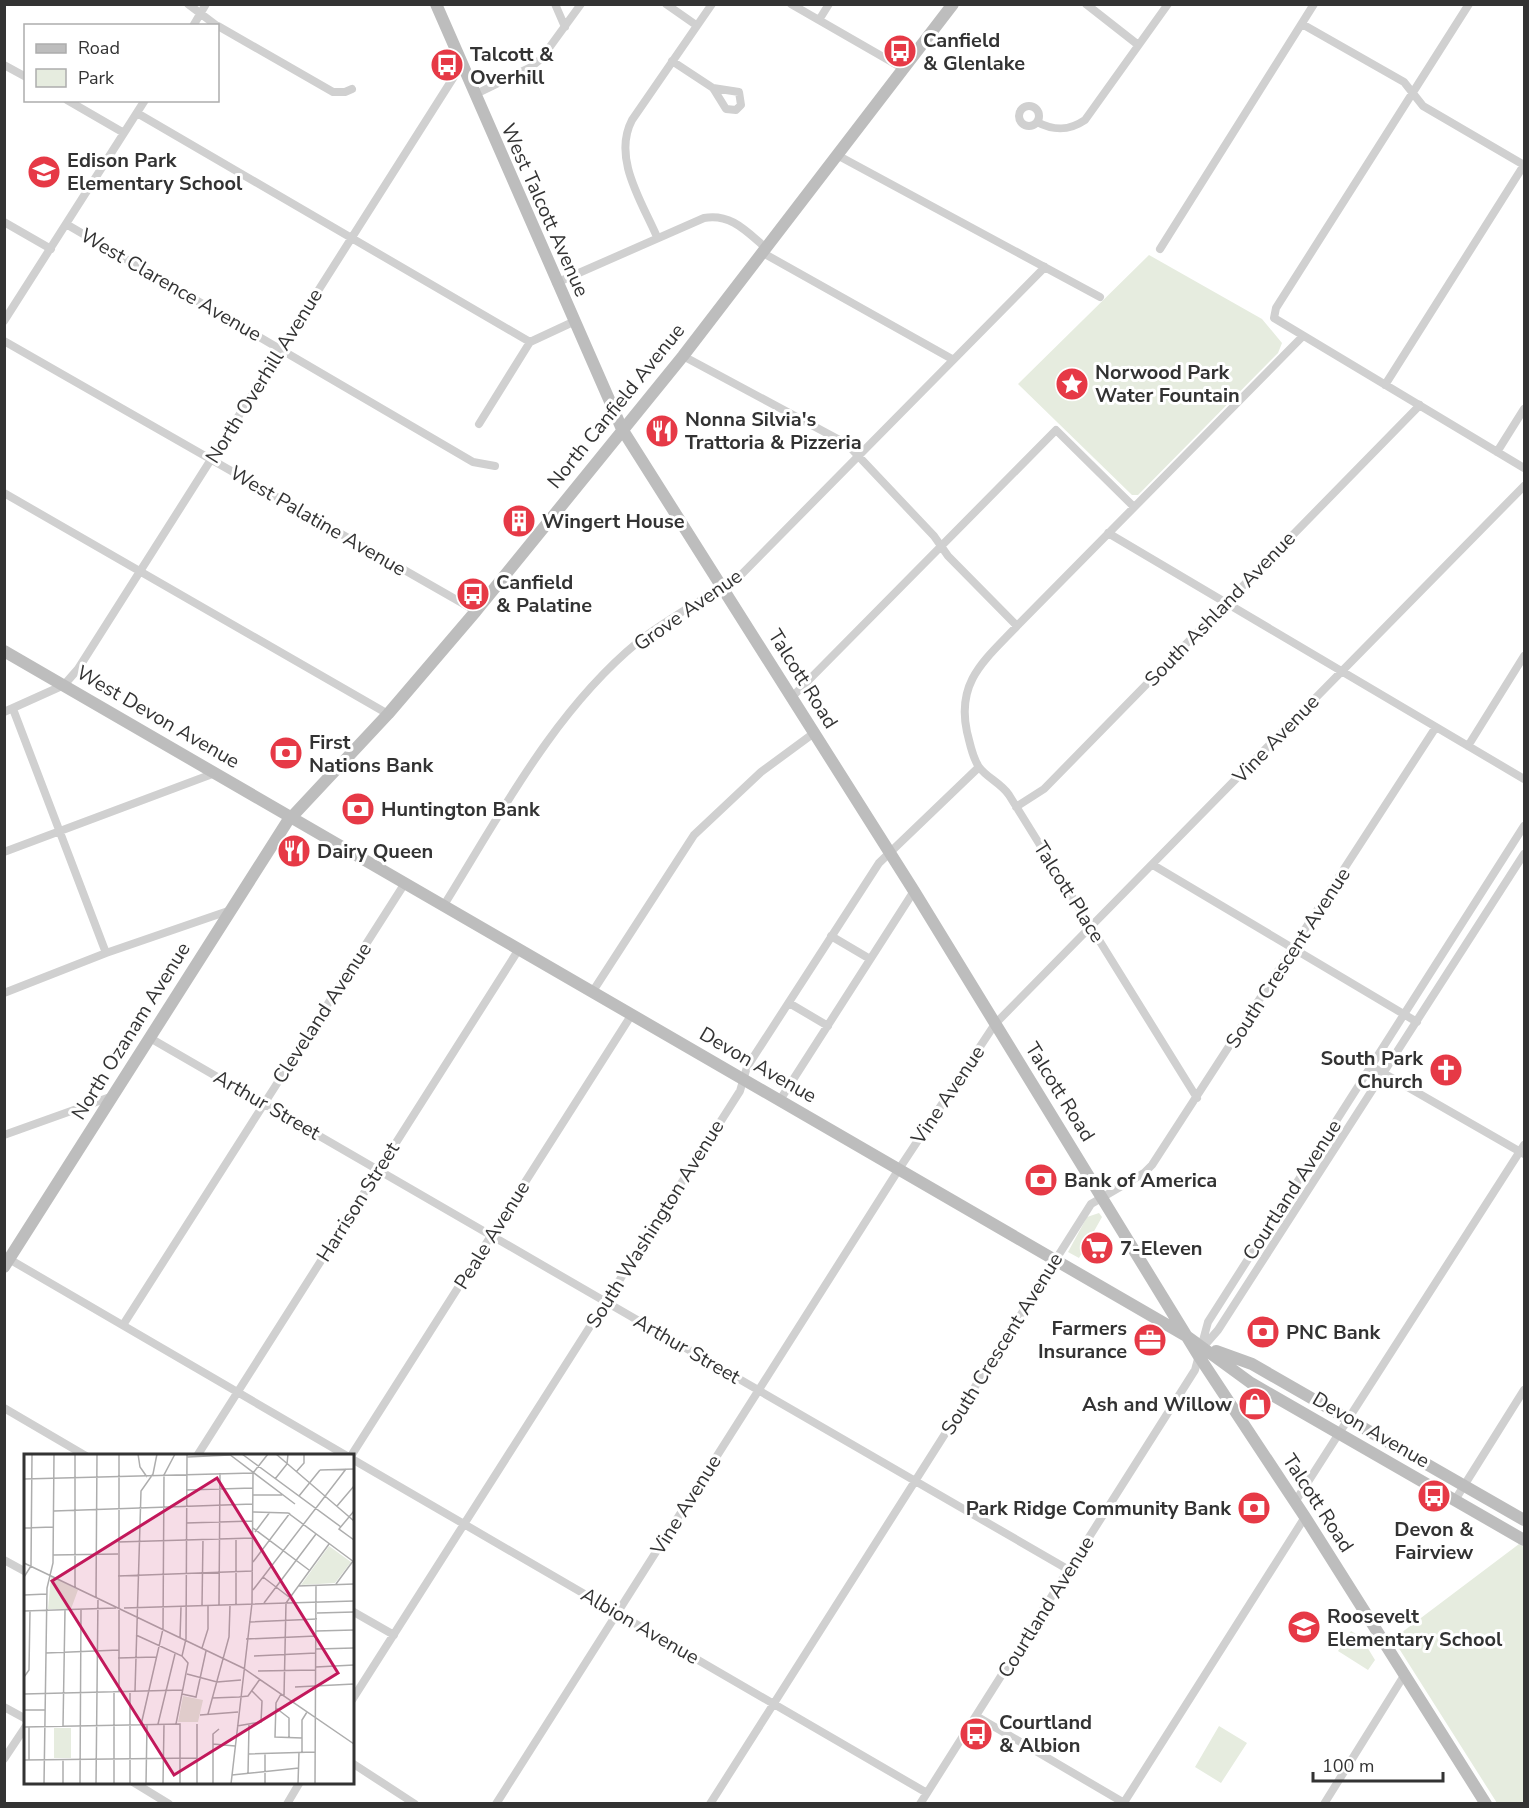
<svg xmlns="http://www.w3.org/2000/svg" width="1529" height="1808" font-family="'Nunito Sans',sans-serif">
<style>
.green{fill:#e6ecdf}
.lines{fill:none;stroke-linecap:round;stroke-linejoin:round}
.street{stroke:#d0d0d0;stroke-width:8}
.secondary{stroke:#bdbdbd;stroke-width:12}
.labels{text-anchor:middle;dominant-baseline:central;stroke-width:6;stroke-linejoin:round;paint-order:stroke}
.poi-label{font-size:20px;font-weight:bold;fill:#333;stroke:#fff;text-anchor:start}
.street-label{font-size:20px;fill:#333;stroke:#fff}
.inset-road{fill:none;stroke:#adadad;stroke-width:1.5}
.view{fill:#c2185b;fill-opacity:0.15;stroke:#c2185b;stroke-width:3}
.inset-edge{fill:none;stroke:#333;stroke-width:3}
</style>
<rect width="100%" height="100%" fill="#fff"/>
<path class="green" d="M1149,255L1262,319L1282,343L1278,353L1138,495H1132L1018,384Z
M1099,1213L1102,1217L1079,1258L1068,1252L1087,1217Z
M1519,1544L1524,1547V1803H1497L1393,1639Z
M1351,1631L1361,1637L1375,1660L1368,1670L1338,1651Z
M1219,1726L1247,1743L1221,1783L1195,1767Z"/>
<g class="lines">
<path class="street" d="M188,4L217,26
M555,4L565,27
M666,4L696,25
M791,4L904,69
M1086,4L1137,44
M1469,4L1276,308L1274,318L1524,468
M819,20L829,4
M1302,24L1404,82L1423,106L1524,165
M193,26L206,4
M218,26L333,92H345L352,89
M672,61L713,88L726,109L736,110L741,105L739,92L713,88
M4,65L26,77
M474,95L531,67L541,59L581,4
M67,100L124,133
M1019 116a10 10 0 1 1 20 0a10 10 0 1 1-20 0Z
M137,113L530,342
M1037,122C1054,131 1069,131 1085,120L1168,4
M837,155L1100,297
M4,222L51,249
M66,224L473,462L495,466
M657,237C642,202 612,158 632,120L712,4
M1160,249L1314,4
M763,253L952,359
M556,283L704,218C731,213 747,232 766,248
M4,321L145,100
M4,341L476,611
M683,356L847,444L934,536L948,556L1017,626
M1385,385L1524,165
M479,424L530,342L573,322
M1497,452L1524,409
M4,493L388,714
M1108,533L1524,779
M792,697L1056,430L1134,507
M13,709L106,953
M4,712L64,685L78,669L462,64
M1468,746L1524,656
M1016,807L1044,789L1420,405
M4,852L215,773
M1153,865L1417,1022
M444,905C500,815 554,711 638,642C663,622 694,605 722,587L734,582L1045,267
M831,936L870,959
M593,991L694,835L761,772L814,733
M4,993L106,953L231,910
M789,1003L828,1026
M150,1038L1069,1570
M1371,1066L1524,1154
M1197,1098L1009,795C1001,783 987,778 979,767C972,757 970,743 967,732C956,681 985,660 1017,626L1303,336
M780,1100L914,891
M4,1135L113,1096
M9,1259L347,1456
M123,1325L405,883
M1204,1346L1218,1330L1524,854
M4,1408L86,1456
M197,1456L519,949
M351,1456L632,1014
M352,1459L927,1793
M1455,1500L1524,1390
M1295,1502L1524,1145
M4,1560L26,1572
M352,1611L394,1635
M352,1700L740,1091L747,1067L879,863L979,767
M4,1707L26,1719
M976,1716L1126,1804
M4,1759L26,1726
M352,1763L415,1804
M133,1782L169,1804
M287,1804L300,1782
M496,1804L899,1169L995,1024L1524,486
M710,1804L1091,1204L1144,1173L1152,1165L1436,727
M920,1804L1195,1370L1208,1322L1524,826
M1123,1804L1305,1517
M1324,1804L1405,1674"/>
<path class="secondary" d="M436,4L622,429L914,891L1200,1358L1305,1517L1486,1804
M4,651L1188,1337L1251,1383L1524,1540
M4,1267L287,822L388,714L476,611L683,356L953,4
M1216,1351L1252,1364L1524,1520"/>
</g>
<defs>
<g id="bus-disc" transform="scale(1.725)"><circle r="9.5" fill="#e63946" stroke="#fff"/><path d="M-5-6H5V4H4V6H2V4H-2V6H-4V4H-5ZM-3.5-4V0h7V-4ZM-3.5 1.2v1.5H-2V1.2ZM2 1.2v1.5H3.5V1.2Z" fill="#fff"/></g>
<g id="school-disc" transform="scale(1.725)"><circle r="9.5" fill="#e63946" stroke="#fff"/><path d="M0-5L7-2L0 1L-7-2ZM-4 1L0 2.5L4 1V4Q0 6-4 4Z" fill="#fff"/></g>
<g id="sight-disc" transform="scale(1.725)"><circle r="9.5" fill="#e63946" stroke="#fff"/><path d="M0-6L1.8-2.2L6-1.7L2.9 1.2L3.7 5.4L0 3.3L-3.7 5.4L-2.9 1.2L-6-1.7L-1.8-2.2Z" fill="#fff"/></g>
<g id="restaurant-disc" transform="scale(1.725)"><circle r="9.5" fill="#e63946" stroke="#fff"/><path d="M-5-6h1v4h1v-4h1v4h1v-4h1v5L-1.5 .5V6h-2V.5L-5-1ZM5-6V6H3V1.5H1.5Q1.5-4 5-6Z" fill="#fff"/></g>
<g id="building-disc" transform="scale(1.725)"><circle r="9.5" fill="#e63946" stroke="#fff"/><path d="M-4-6H4V6H1V3H-1V6H-4ZM-2.5-4.3h1.7v1.8h-1.7ZM.8-4.3h1.7v1.8H.8ZM-2.5-1h1.7V.8h-1.7ZM.8-1h1.7V.8H.8Z" fill="#fff"/></g>
<g id="bank-disc" transform="scale(1.725)"><circle r="9.5" fill="#e63946" stroke="#fff"/><path d="M-6-4H6V4H-6ZM0-2.3a2.3 2.3 0 1 0 0 4.6a2.3 2.3 0 1 0 0-4.6Z" fill="#fff"/></g>
<g id="church-disc" transform="scale(1.725)"><circle r="9.5" fill="#e63946" stroke="#fff"/><path d="M-1.2-6h2.4v3.5h3.3v2.4h-3.3V6h-2.4V-.1h-3.3v-2.4h3.3Z" fill="#fff"/></g>
<g id="supermarket-disc" transform="scale(1.725)"><circle r="9.5" fill="#e63946" stroke="#fff"/><path d="M-6-5.5h2.5l.6 2H6L4.5 2H-2.5L-4.4-4H-6ZM-1.5 3.2a1.3 1.3 0 1 0 .1 0ZM3 3.2a1.3 1.3 0 1 0 .1 0Z" fill="#fff"/></g>
<g id="office-disc" transform="scale(1.725)"><circle r="9.5" fill="#e63946" stroke="#fff"/><path d="M-6-3h4V-5.5h4V-3h4V5H-6ZM-1-4.5V-3h2v-1.5ZM-6 0V1H6V0Z" fill="#fff"/></g>
<g id="shop-disc" transform="scale(1.725)"><circle r="9.5" fill="#e63946" stroke="#fff"/><path d="M-5-2.5h2.3a2.7 3.5 0 0 1 5.4 0H5L5.5 6h-11ZM-1.5-2.5h3a1.5 2.3 0 0 0-3 0Z" fill="#fff"/></g>
</defs>
<g fill-rule="evenodd">
<use href="#bus-disc" x="900" y="51"/>
<use href="#bus-disc" x="447" y="65"/>
<use href="#school-disc" x="44" y="172"/>
<use href="#sight-disc" x="1072" y="384"/>
<use href="#restaurant-disc" x="662" y="431"/>
<use href="#building-disc" x="519" y="521"/>
<use href="#bus-disc" x="473" y="594"/>
<use href="#bank-disc" x="286" y="753"/>
<use href="#bank-disc" x="358" y="809"/>
<use href="#restaurant-disc" x="294" y="851"/>
<use href="#church-disc" x="1446" y="1070"/>
<use href="#bank-disc" x="1041" y="1180"/>
<use href="#supermarket-disc" x="1097" y="1248"/>
<use href="#bank-disc" x="1263" y="1332"/>
<use href="#office-disc" x="1150" y="1340"/>
<use href="#shop-disc" x="1255" y="1404"/>
<use href="#bus-disc" x="1434" y="1496"/>
<use href="#bank-disc" x="1254" y="1508"/>
<use href="#school-disc" x="1304" y="1627"/>
<use href="#bus-disc" x="976" y="1734"/>
</g>
<g class="labels">
<g class="poi-label">
<text x="923" y="40">Canfield<tspan x="923" dy="23">&amp; Glenlake</tspan></text>
<text x="470" y="54">Talcott &amp;<tspan x="470" dy="23">Overhill</tspan></text>
<text x="67" y="160">Edison Park<tspan x="67" dy="23">Elementary School</tspan></text>
<text x="1095" y="372">Norwood Park<tspan x="1095" dy="23">Water Fountain</tspan></text>
<text x="685" y="419">Nonna Silvia's<tspan x="685" dy="23">Trattoria &amp; Pizzeria</tspan></text>
<text x="542" y="521">Wingert House</text>
<text x="496" y="582">Canfield<tspan x="496" dy="23">&amp; Palatine</tspan></text>
<text x="309" y="742">First<tspan x="309" dy="23">Nations Bank</tspan></text>
<text x="381" y="809">Huntington Bank</text>
<text x="317" y="851">Dairy Queen</text>
<text x="1423" y="1058" text-anchor="end">South Park<tspan x="1423" dy="23">Church</tspan></text>
<text x="1064" y="1180">Bank of America</text>
<text x="1120" y="1248">7-Eleven</text>
<text x="1127" y="1328" text-anchor="end">Farmers<tspan x="1127" dy="23">Insurance</tspan></text>
<text x="1286" y="1332">PNC Bank</text>
<text x="1232" y="1404" text-anchor="end">Ash and Willow</text>
<text x="1231" y="1508" text-anchor="end">Park Ridge Community Bank</text>
<text x="1434" y="1529" text-anchor="middle">Devon &amp;<tspan x="1434" dy="23">Fairview</tspan></text>
<text x="1327" y="1616">Roosevelt<tspan x="1327" dy="23">Elementary School</tspan></text>
<text x="999" y="1722">Courtland<tspan x="999" dy="23">&amp; Albion</tspan></text>
</g>
<g class="street-label">
<text transform="translate(545 210) rotate(66)">West Talcott Avenue</text>
<text transform="translate(171 285) rotate(30)">West Clarence Avenue</text>
<text transform="translate(264 376) rotate(-58)">North Overhill Avenue</text>
<text transform="translate(616 406) rotate(-51)">North Canfield Avenue</text>
<text transform="translate(318 521) rotate(30)">West Palatine Avenue</text>
<text transform="translate(1220 609) rotate(-46)">South Ashland Avenue</text>
<text transform="translate(688 610) rotate(-35)">Grove Avenue</text>
<text transform="translate(803 679) rotate(58)">Talcott Road</text>
<text transform="translate(158 717) rotate(30)">West Devon Avenue</text>
<text transform="translate(1276 739) rotate(-46)">Vine Avenue</text>
<text transform="translate(1069 892) rotate(58)">Talcott Place</text>
<text transform="translate(1288 958) rotate(-57)">South Crescent Avenue</text>
<text transform="translate(322 1013) rotate(-57)">Cleveland Avenue</text>
<text transform="translate(131 1031) rotate(-58)">North Ozanam Avenue</text>
<text transform="translate(758 1065) rotate(30)">Devon Avenue</text>
<text transform="translate(1060 1092) rotate(58)">Talcott Road</text>
<text transform="translate(948 1095) rotate(-56)">Vine Avenue</text>
<text transform="translate(267 1105) rotate(30)">Arthur Street</text>
<text transform="translate(1292 1190) rotate(-57)">Courtland Avenue</text>
<text transform="translate(358 1202) rotate(-58)">Harrison Street</text>
<text transform="translate(655 1224) rotate(-58)">South Washington Avenue</text>
<text transform="translate(492 1235) rotate(-58)">Peale Avenue</text>
<text transform="translate(1002 1344) rotate(-58)">South Crescent Avenue</text>
<text transform="translate(687 1349) rotate(30)">Arthur Street</text>
<text transform="translate(1371 1430) rotate(30)">Devon Avenue</text>
<text transform="translate(1318 1503) rotate(57)">Talcott Road</text>
<text transform="translate(686 1505) rotate(-58)">Vine Avenue</text>
<text transform="translate(1046 1607) rotate(-58)">Courtland Avenue</text>
<text transform="translate(640 1626) rotate(30)">Albion Avenue</text>
</g>
</g>
<g transform="translate(24 1454)">
<rect width="330" height="330" fill="#fff"/>
<path d="M305,92L327,108L311,129L277,131ZM27,122L54,136L47,155H24ZM159,242L179,246L174,268H154ZM30,274H47V304H30Z" fill="#e6ecdf"/>
<path class="inset-road" d="M95,0V237M114,0L116,13L123,23M205,0L271,50M218,0L317,73M252,0L330,67M163,3L206,1M296,16L330,15M272,18L280,9V0M229,19L244,0M0,25L229,19M251,25L263,10L264,0M162,36L229,34M229,41H258M275,42L296,16M313,52L330,32M30,57L229,50M330,57L315,75L330,86M229,58L264,59L330,108M162,69L229,67M0,74L29,73M229,74L285,116M231,78L246,58M94,88L229,84M29,101L94,100M229,108L266,59M0,109L219,214L330,290M94,122L229,117M0,123L7,112L8,0M239,123L265,143M312,130L329,107M274,132L330,130M51,133V0M229,136L322,15M0,141L23,140M72,143L73,0M240,149L292,80M195,151L196,19M212,151V84M178,152L179,85M100,154L330,147M0,157L92,154M293,159L330,158M225,168L293,165M292,177L330,176M112,181L158,202L164,209L152,270M156,184L157,153M222,185L292,182M178,194L184,175V152M292,195L330,194M22,199L95,196M158,202L162,185L163,0M230,202L292,199M94,204L132,203M292,213L330,211M234,217L292,216M163,220L193,228L217,226M0,223L5,216L6,157M271,233L330,230M111,237L117,37L129,20L133,0M0,240L159,236M158,240L172,243L182,197M257,240L252,249L251,283L278,284M260,242L262,149L305,90M215,243L224,242L236,225M188,244L215,243M252,254L265,264V284M0,256H21M184,260L205,183L206,151M176,261L214,258M134,270L151,200M117,271L139,175L140,21L151,0M39,272L41,156M213,272L237,268L238,247L228,237M0,273L156,270V330M5,273V306M189,290L211,292M278,298V266L283,258M224,300L291,298M0,306L173,304M224,320L225,271M208,321L275,314M20,330L23,134L29,109L30,0M39,330V305M56,330L57,155M72,330L74,144M90,330V237M106,330V237M122,330L123,271M139,330L140,270M173,330V270M189,330V280L195,275M207,330L228,149L229,19M241,330V299M274,330L275,298M291,330L292,131"/>
<path class="view" d="M193,24L314,219L150,321L28,127Z"/>
<rect width="330" height="330" class="inset-edge"/>
</g>
<rect width="1529" height="1808" fill="none" stroke="#333333" stroke-width="12"/>
<rect x="24" y="24" width="195" height="78" fill="#ffffff" stroke="#adadad" stroke-width="1.5"/>
<rect x="36" y="44" width="30" height="9" fill="#bdbdbd" stroke="#adadad" stroke-width="1.5"/>
<text x="78" y="54" font-size="18" fill="#333333">Road</text>
<rect x="36" y="69" width="30" height="18" fill="#e6ecdf" stroke="#adadad" stroke-width="1.5"/>
<text x="78" y="84" font-size="18" fill="#333333">Park</text>
<path d="M1313 1772v9h130v-9" fill="none" stroke="#333333" stroke-width="3"/>
<text x="1322" y="1772" font-size="18" fill="#333333" stroke="#ffffff" stroke-width="4.5" paint-order="stroke">100 m</text>
</svg>
